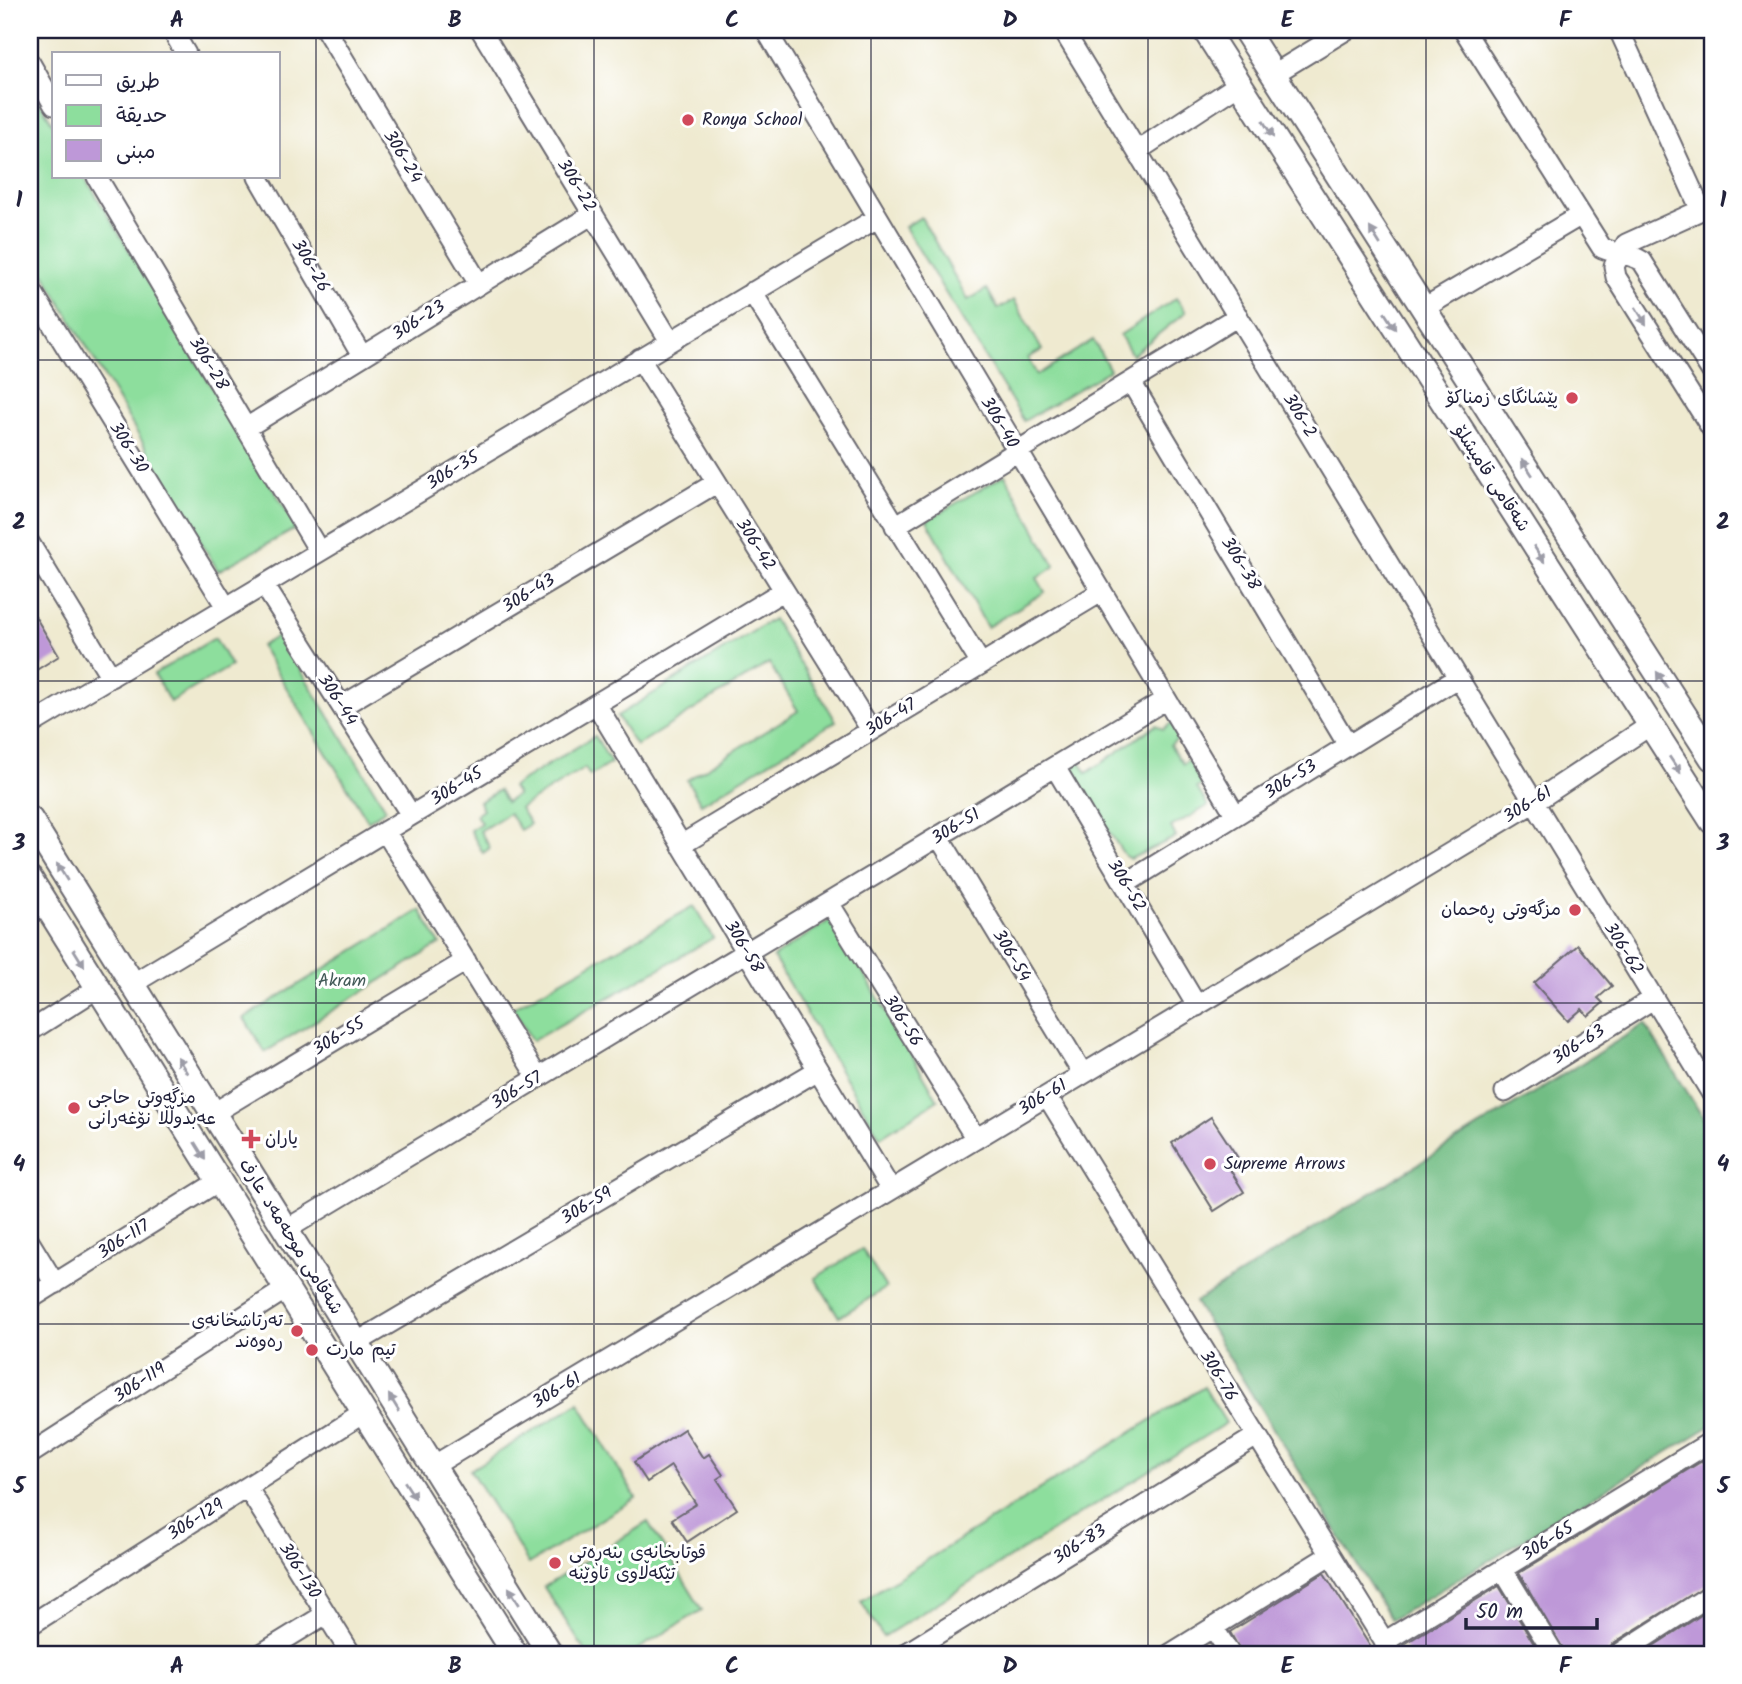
<svg xmlns="http://www.w3.org/2000/svg" width="1742" height="1684" font-family="Kalam,'Playpen Sans Arabic',sans-serif">
<style>
.green{fill:#8dde9d;stroke:#58806c;stroke-width:2}
.forest{fill:#72bd84;stroke:#4a7060;stroke-width:2}
.building{fill:#be98d8}
.lines{fill:none;stroke-linecap:round;stroke-linejoin:round}
.minor-casing{stroke:#6a686f;stroke-width:23}
.tertiary-casing{stroke:#6a686f;stroke-width:28}
.minor{stroke:#fff;stroke-width:19}
.tertiary{stroke:#fff;stroke-width:24}
.oneway{fill:#9c9ca7}
.grid{fill:none;stroke:#22223b;stroke-width:2;stroke-opacity:0.55}
.poi-dot{fill:#d1495b;stroke:#fff;stroke-width:2.5}
.labels{text-anchor:middle;dominant-baseline:central;stroke-width:6;stroke-linejoin:round;paint-order:stroke}
.poi-label{font-size:18px;fill:#22223b;stroke:#fff;text-anchor:start}
.street-label{font-size:18px;fill:#22223b;stroke:#fff}
.park-label{font-size:18px;fill:#425a58;stroke:#fff}
.neatline{fill:none;stroke:#22223b;stroke-width:2.5}
.grid-label{font-size:23px;text-anchor:middle;font-weight:bold;fill:#22223b}
</style>
<rect width="100%" height="100%" fill="#fff"/>
<filter id="ink" filterUnits="userSpaceOnUse"><feTurbulence type="fractalNoise" baseFrequency=".0143" numOctaves="2"/><feDisplacementMap in="SourceGraphic" scale="14" xChannelSelector="R" yChannelSelector="G"/><feConvolveMatrix kernelMatrix="1 2 1 2 8 2 1 2 1" color-interpolation-filters="sRGB"/></filter>
<filter id="wash" filterUnits="userSpaceOnUse"><feTurbulence type="fractalNoise" baseFrequency=".00686" numOctaves="4" result="noise"/><feDisplacementMap in="SourceGraphic" scale="28" xChannelSelector="R" yChannelSelector="G"/><feGaussianBlur stdDeviation="1.57" result="paint"/><feColorMatrix in="noise" values="0 0 0 0 0 0 0 0 0 0 0 0 0 0 0 0 0 1.4 0 .05"/><feComposite in="paint" operator="in"/></filter>
<g filter="url(#wash)">
<rect width="100%" height="100%" fill="#efead0"/>
<path class="green" d="M30,85L54,126V177H85L297,528L218,571L30,250Z
M921,217L968,300L987,289L998,309L1014,300L1042,350L1028,358L1037,375L1093,340L1110,370L1024,421L905,227Z
M1176,298L1186,312L1132,355L1120,335Z
M1005,475L1055,566L1037,578L1045,592L987,627L927,520Z
M773,619L836,721L701,804L687,780L798,711L769,663L636,746L617,716Z
M279,635L386,809L368,821L261,646Z
M215,638L231,666L170,702L154,674Z
M1173,722L1180,737L1170,745L1183,764L1189,759L1205,783L1197,788L1208,806L1171,827L1176,837L1130,859L1125,856L1069,770L1080,761L1087,773L1156,725L1163,729Z
M595,736L611,763L590,776L585,768L520,808L530,824L520,830L509,813L480,831L490,848L483,853L470,830L481,823L476,815L483,810L479,802L499,790L506,802L517,795L512,787Z
M694,906L713,938L532,1041L513,1008Z
M420,910L440,944L265,1052L244,1018Z
M832,919L938,1100L880,1137L773,957Z
M862,1249L886,1288L839,1317L815,1278Z
M1204,1387L1226,1423L883,1637L861,1601Z
M579,1403L636,1498L529,1564L470,1470Z
M648,1522L702,1610L630,1654H587L544,1587Z"/>
<path class="forest" d="M1645,1024L1712,1132V1425L1391,1620L1195,1302Z"/>
<g id="blocks">
<path class="building" d="M30,608L59,656L30,674Z
M1578,945L1612,986L1598,998L1603,1003L1588,1016L1582,1009L1568,1021L1534,983Z
M1211,1117L1240,1161L1229,1168L1244,1192L1214,1211L1172,1143Z
M684,1429L703,1458L709,1454L723,1475L717,1479L737,1509L687,1542L672,1519L696,1504L671,1466L647,1482L634,1462Z
M1712,1455V1582L1612,1644L1607,1654H1566L1519,1573Z
M1324,1573L1375,1654H1242L1230,1632Z
M1499,1586L1540,1654H1409L1403,1645Z
M1712,1608V1654H1641Z"/>
</g>
</g>
<g filter="url(#ink)">
<use href="#blocks" fill-opacity="0" stroke="#6a686f" stroke-width="2"/>
<g class="lines">
<g class="minor-casing">
<path id="minor" d="M172,30L186,54
M326,30L479,284
M481,30L670,341
M766,30L1235,814
M1063,30L1712,1094
M1464,30L1602,248C1616,254 1629,253 1642,261L1712,372
M1619,30L1701,210
M30,63L54,105
M1274,74L1346,30
M1137,151L1239,84
M97,177L319,551
M258,177L362,356
M1712,205L1626,244L1614,266L1616,277L1712,429
M30,288L226,607
M752,292L981,664
M1424,308L1581,215
M640,359L871,730
M1131,382L1348,745
M246,428L593,214
M895,526L1238,316
M30,544L111,677
M264,585L411,815
M596,704L891,1190
M342,706L716,483
M30,725L877,218
M1055,767L1197,1006
M385,831L538,1078
M939,837L1083,1074
M681,845L1101,592
M1125,884L1457,678
M829,903L976,1139
M132,984L783,591
M30,1031L98,988
M1505,1092L1653,999
M1047,1096L1392,1654
M212,1114L466,961
M287,1229L1165,700
M30,1243L55,1284
M30,1299L219,1181
M356,1343L818,1070
M30,1454L286,1289
M433,1466L1533,803L1649,726
M247,1487L351,1654
M1503,1570L1554,1654
M30,1625L362,1414
M1213,1627L1230,1654
M1384,1642L1712,1441
M261,1654L326,1614
M905,1654L1255,1437
M1170,1654L1330,1555
M1619,1654L1712,1594"/>
</g>
<g class="tertiary-casing">
<path id="tertiary" d="M1205,30L1712,821
M1245,30L1712,758
M30,819L550,1654
M30,879L515,1654"/>
</g>
<use href="#minor" class="minor"/>
<use href="#tertiary" class="tertiary"/>
</g>
<defs><path id="oneway-solid" d="M-6-.8H1V-3.2L6.5 0L1 3.2V.8H-6Z" transform="scale(1.75)"/></defs>
<g class="oneway">
<use href="#oneway-solid" transform="translate(1268 129) rotate(58)"/>
<use href="#oneway-solid" transform="translate(1375 236) rotate(-122)"/>
<use href="#oneway-solid" transform="translate(1641 316) rotate(58)"/>
<use href="#oneway-solid" transform="translate(1390 321) rotate(57)"/>
<use href="#oneway-solid" transform="translate(1527 467) rotate(-123)"/>
<use href="#oneway-solid" transform="translate(1539 554) rotate(57)"/>
<use href="#oneway-solid" transform="translate(1662 680) rotate(-123)"/>
<use href="#oneway-solid" transform="translate(1675 765) rotate(56)"/>
<use href="#oneway-solid" transform="translate(62 872) rotate(-122)"/>
<use href="#oneway-solid" transform="translate(79 958) rotate(58)"/>
<use href="#oneway-solid" transform="translate(182 1065) rotate(-122)"/>
<use href="#oneway-solid" transform="translate(200 1151) rotate(58)"/>
<use href="#oneway-solid" transform="translate(394 1403) rotate(-122)"/>
<use href="#oneway-solid" transform="translate(410 1490) rotate(57)"/>
<use href="#oneway-solid" transform="translate(514 1596) rotate(-122)"/>
</g>
</g>
<path class="grid" d="M316,30V1654M594,30V1654M871,30V1654M1148,30V1654M1426,30V1654M30,360H1712M30,681H1712M30,1003H1712M30,1324H1712"/>
<g class="poi-dot">
<circle cx="688" cy="120" r="7"/>
<circle cx="1572" cy="398" r="7"/>
<circle cx="1575" cy="910" r="7"/>
<circle cx="74" cy="1108" r="7"/>
<path d="M247.5 1128.5h7v7h7v7h-7v7h-7v-7h-7v-7h7z"/>
<circle cx="1210" cy="1164" r="7"/>
<circle cx="297" cy="1331" r="7"/>
<circle cx="312" cy="1350" r="7"/>
<circle cx="555" cy="1563" r="7"/>
</g>
<g class="labels">
<g class="poi-label">
<text x="702" y="120">Ronya School</text>
<text x="1558" y="398" text-anchor="end">پێشانگای زمناكۆ</text>
<text x="1561" y="910" text-anchor="end">مزگەوتی ڕەحمان</text>
<text x="88" y="1098">مزگەوتی حاجی<tspan x="88" dy="21">عەبدوڵڵا نۆغەرانی</tspan></text>
<text x="265" y="1139">یاران</text>
<text x="1224" y="1164">Supreme Arrows</text>
<text x="283" y="1321" text-anchor="end">ته‌رتاشخانه‌ی<tspan x="283" dy="21">ره‌وه‌ند</tspan></text>
<text x="326" y="1350">تيم مارت</text>
<text x="569" y="1553">قوتابخانەی بنەڕەتی<tspan x="569" dy="21">تێکەڵاوی ئاوێنە</tspan></text>
</g>
<g class="street-label">
<text transform="translate(402 157) rotate(59)">306-24</text>
<text transform="translate(576 186) rotate(59)">306-22</text>
<text transform="translate(310 266) rotate(60)">306-26</text>
<text transform="translate(419 321) rotate(-32)">306-23</text>
<text transform="translate(208 364) rotate(59)">306-28</text>
<text transform="translate(1299 416) rotate(59)">306-2</text>
<text transform="translate(999 423) rotate(59)">306-40</text>
<text transform="translate(128 448) rotate(58)">306-30</text>
<text transform="translate(453 471) rotate(-31)">306-35</text>
<text transform="translate(1491 479) rotate(57)">شەقامی قامیشلۆ</text>
<text transform="translate(755 545) rotate(58)">306-42</text>
<text transform="translate(1240 564) rotate(59)">306-38</text>
<text transform="translate(529 594) rotate(-31)">306-43</text>
<text transform="translate(337 700) rotate(57)">306-44</text>
<text transform="translate(891 718) rotate(-31)">306-47</text>
<text transform="translate(1291 780) rotate(-32)">306-53</text>
<text transform="translate(457 787) rotate(-31)">306-45</text>
<text transform="translate(1528 805) rotate(-32)">306-61</text>
<text transform="translate(956 827) rotate(-31)">306-51</text>
<text transform="translate(1126 886) rotate(59)">306-52</text>
<text transform="translate(743 947) rotate(59)">306-58</text>
<text transform="translate(1623 949) rotate(58)">306-62</text>
<text transform="translate(1011 956) rotate(59)">306-54</text>
<text transform="translate(902 1021) rotate(58)">306-56</text>
<text transform="translate(339 1037) rotate(-31)">306-55</text>
<text transform="translate(1579 1045) rotate(-32)">306-63</text>
<text transform="translate(517 1091) rotate(-31)">306-57</text>
<text transform="translate(1043 1098) rotate(-31)">306-61</text>
<text transform="translate(587 1206) rotate(-31)">306-59</text>
<text transform="translate(290 1237) rotate(58)">شەقامی موحەمەد عارف</text>
<text transform="translate(124 1240) rotate(-32)">306-117</text>
<text transform="translate(1218 1376) rotate(59)">306-76</text>
<text transform="translate(140 1383) rotate(-33)">306-119</text>
<text transform="translate(557 1391) rotate(-31)">306-61</text>
<text transform="translate(196 1520) rotate(-32)">306-129</text>
<text transform="translate(1548 1542) rotate(-32)">306-65</text>
<text transform="translate(1080 1545) rotate(-32)">306-83</text>
<text transform="translate(299 1571) rotate(58)">306-130</text>
</g>
<g class="park-label">
<text x="342" y="981">Akram</text>
</g>
</g>
<rect width="1742" height="1684" fill="none" stroke="#fff" stroke-width="77"/>
<rect x="52" y="52" width="228" height="126" fill="#ffffff" stroke="#a7a7b1" stroke-width="2"/>
<rect x="66" y="75" width="35" height="10" fill="#ffffff" stroke="#a7a7b1" stroke-width="2"/>
<text x="116" y="88" font-size="21" fill="#22223b">طريق</text>
<rect x="66" y="105" width="35" height="21" fill="#8dde9d" stroke="#a7a7b1" stroke-width="2"/>
<text x="116" y="122" font-size="21" fill="#22223b">حديقة</text>
<rect x="66" y="140" width="35" height="21" fill="#be98d8" stroke="#a7a7b1" stroke-width="2"/>
<text x="116" y="158" font-size="21" fill="#22223b">مبنى</text>
<path d="M1466 1618v10h131v-10" fill="none" stroke="#22223b" stroke-width="3.5"/>
<text x="1476" y="1618" font-size="21" fill="#22223b" stroke="#ffffff" stroke-width="5" paint-order="stroke">50 m</text>
<rect x="38" y="38" width="1666" height="1608" class="neatline"/>
<g class="grid-label">
<text x="177" y="27">A</text>
<text x="455" y="27">B</text>
<text x="732" y="27">C</text>
<text x="1010" y="27">D</text>
<text x="1287" y="27">E</text>
<text x="1565" y="27">F</text>
<text x="19" y="207">1</text>
<text x="1723" y="207">1</text>
<text x="19" y="529">2</text>
<text x="1723" y="529">2</text>
<text x="19" y="850">3</text>
<text x="1723" y="850">3</text>
<text x="19" y="1171">4</text>
<text x="1723" y="1171">4</text>
<text x="19" y="1493">5</text>
<text x="1723" y="1493">5</text>
<text x="177" y="1673">A</text>
<text x="455" y="1673">B</text>
<text x="732" y="1673">C</text>
<text x="1010" y="1673">D</text>
<text x="1287" y="1673">E</text>
<text x="1565" y="1673">F</text>
</g>
</svg>
